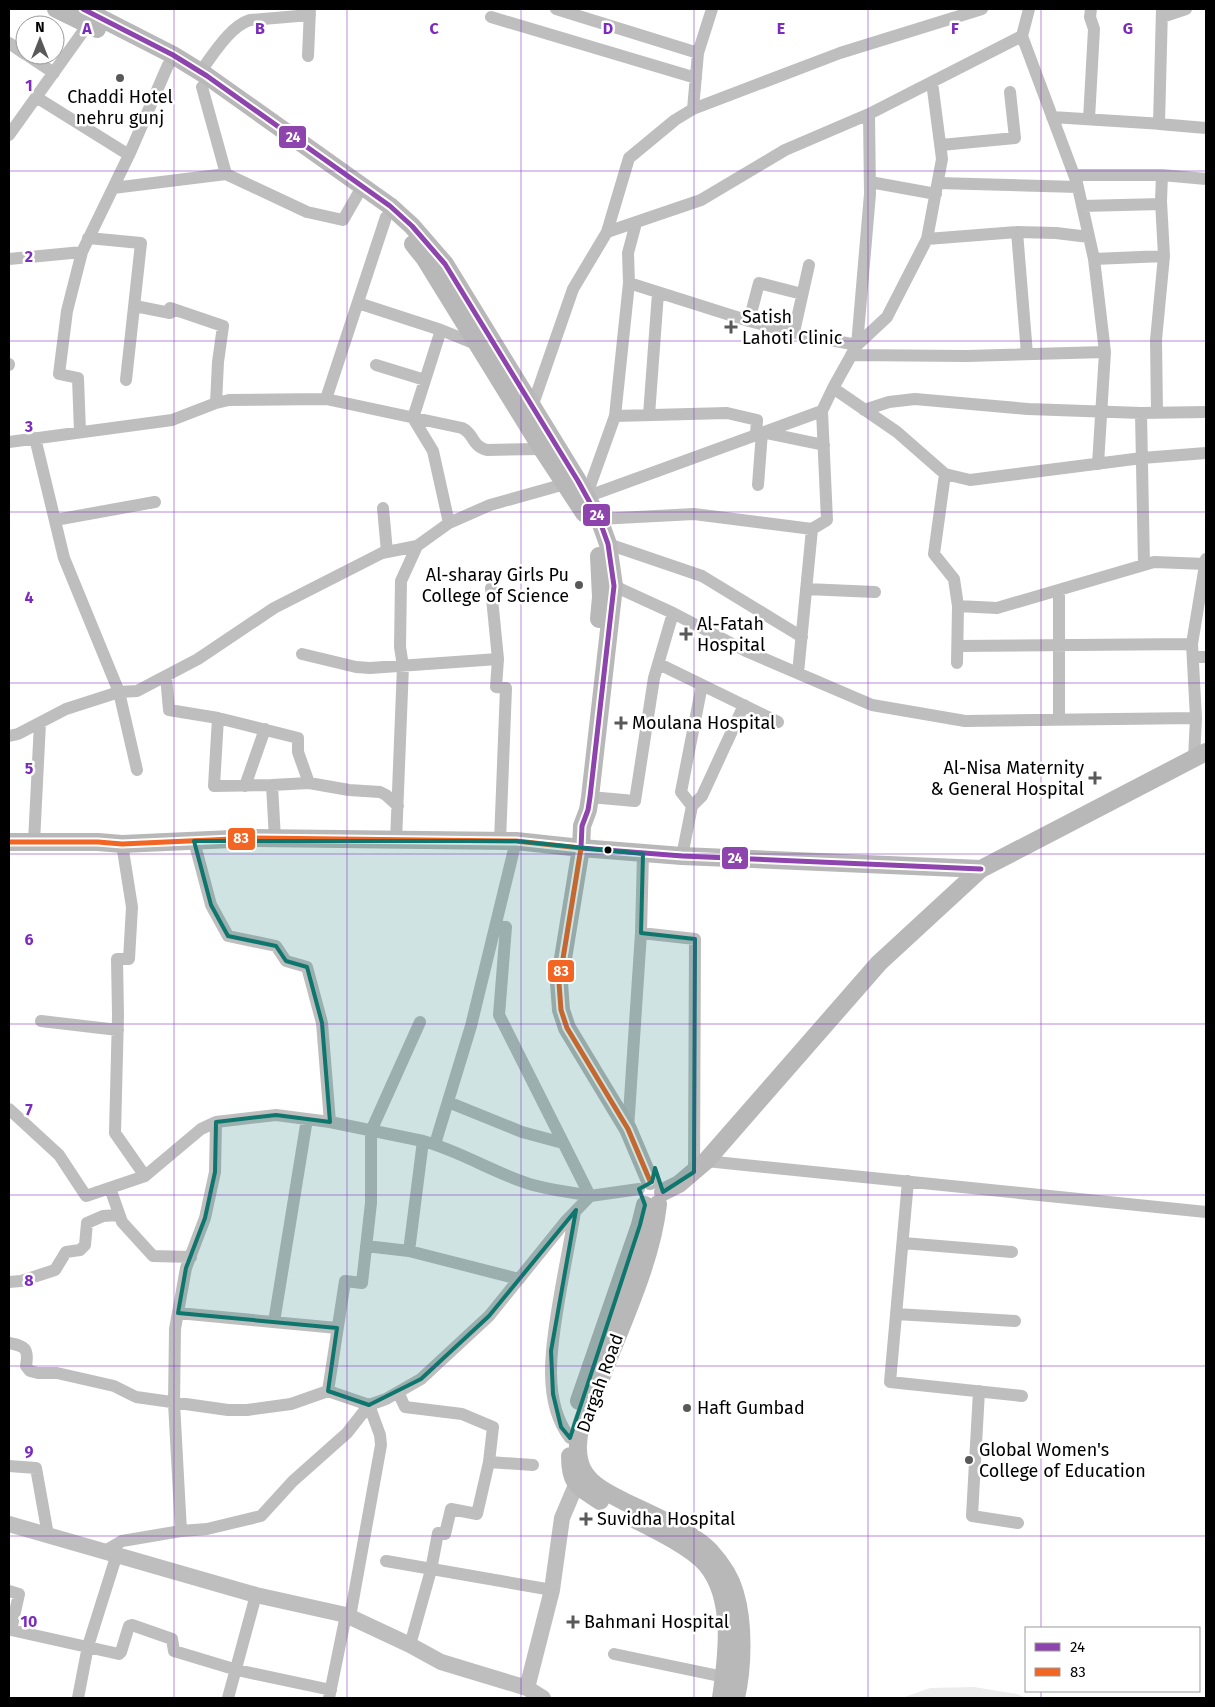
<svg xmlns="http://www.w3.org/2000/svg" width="1215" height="1707" font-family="'Fira Sans',sans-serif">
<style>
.green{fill:#ececec}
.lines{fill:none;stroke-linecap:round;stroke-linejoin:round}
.minor{stroke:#bebebe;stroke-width:12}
.tertiary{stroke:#bebebe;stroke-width:16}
.secondary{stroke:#b8b8b8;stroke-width:18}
.bus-1-casing{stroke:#fff;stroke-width:9}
.bus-2-casing{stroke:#fff;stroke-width:9}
.bus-1{stroke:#8e44ad;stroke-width:5}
.bus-2{stroke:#f26522;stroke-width:5}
.marked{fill:#0f766e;fill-opacity:0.2;stroke:#0f766e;stroke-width:4;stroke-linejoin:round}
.grid{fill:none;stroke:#7b2cbf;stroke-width:1;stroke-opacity:0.55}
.poi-dot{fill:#595959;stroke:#fff;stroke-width:2}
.bus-dot{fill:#000;stroke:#fff;stroke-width:2}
.labels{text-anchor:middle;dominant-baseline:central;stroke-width:5;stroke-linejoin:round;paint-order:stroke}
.poi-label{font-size:18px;fill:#000;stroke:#fff;text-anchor:start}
.street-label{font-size:18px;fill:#000;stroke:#fff}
.grid-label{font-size:16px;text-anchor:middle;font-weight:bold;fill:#7b2cbf;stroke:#fff;stroke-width:5;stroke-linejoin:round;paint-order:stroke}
.line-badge{stroke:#fff;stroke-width:2}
.badge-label{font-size:14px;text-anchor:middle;font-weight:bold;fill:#fff}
</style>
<rect width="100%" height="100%" fill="#fff"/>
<path class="green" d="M974,1687L1017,1694L1026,1698H902L930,1688Z"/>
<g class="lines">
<path class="minor" d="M556,9L698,53
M1162,9L1159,124L1206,128
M491,17L696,78
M1162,17L1186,9
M1022,36L1077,183L1094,259L1105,352L1098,464
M9,43L25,54
M27,55L54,73
M308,56L310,9
M200,72C213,55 230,26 250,20L310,15
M36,97L129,155
M693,109L698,53L712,9
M1052,117L1163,124
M1089,119L1094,29L1090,17L1091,9
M9,135L92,19
M941,145L1015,138L1010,92
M226,174L307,212L343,220L362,187
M1074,175H1162
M870,182L936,194
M938,183L1078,187
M113,188L226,174L202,87
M1082,206L1161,204
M607,232L629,158L675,120L693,109L840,53L982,9
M88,238L141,243L126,380
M927,239L1017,232
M9,259L82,252L129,155L168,65
M1094,259L1164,256L1161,201L1162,175L1206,179
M629,283L749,321L804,335L857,345L887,317L927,239L942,159L932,82
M358,303L441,330
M135,306L170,313V308L223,326L218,362L216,403
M749,321L759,283L802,294
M794,332L809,265
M1027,354L1017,232L1056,233L1089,237
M851,355L967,356L1105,352
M9,364V365
M376,365L425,380
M833,388L857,345L870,194L869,114
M326,399L386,217
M532,407L573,289L607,232L701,200L785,150L869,114L1022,36L1029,9
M864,410L889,402L915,399L1028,409L1141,413L1206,412
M822,411L833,388L897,432L945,474L970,480L1142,458L1206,453
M1157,412L1156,340L1164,256
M1141,413L1144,565
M649,415L658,293
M615,416L629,283L628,253L636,223
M80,432L78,378L59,374L67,311L82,252
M9,442L172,420L216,403L229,400L326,399L462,428C475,434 471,446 487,450L542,449
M945,474L934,554L954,579L958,606L997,608L1154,562L1206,564
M758,485L762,432L824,445
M586,497L822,411L827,520L812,529L798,673
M586,497L615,416L727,413L757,420L756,434
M383,508L387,552
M599,519L694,514L812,529
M55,520L155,502
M449,523L490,505L572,482
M608,544L702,576L802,637
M614,586L673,613L746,651L872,705L965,721L1196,718L1194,759
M806,589L875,592
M1059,590V720
M958,646L1192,644
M302,654L356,667L370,668L498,659L491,588
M1193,657H1206
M498,659L496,687L506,688L500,841
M957,663L958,606
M659,664L778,722
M166,676L169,710L218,718L298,738V752L309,783L272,785L275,839
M218,718L214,786L272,785
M1196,718L1192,644L1206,559
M9,736L18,734L66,709L119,692L64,558L35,438
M137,770L119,692L137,691L198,659L274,608L382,553L417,546L449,523L433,451L413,418L441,330L478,345
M309,783L349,790L380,792L386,795L398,806
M245,786L265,729
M590,797L635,801L654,678L673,613
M692,806L681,792L702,685
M194,841L211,905L228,936L276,946L286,961L307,967L322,1023L330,1122
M396,841L403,666L400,647L401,581L417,546
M34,842L40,723
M122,844L132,907L129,959H117L118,1015L115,1133L145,1176
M682,856L692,806L702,796L744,705
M496,926L506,927L499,1015L590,1196
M641,933L695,939L694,1172
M41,1021L118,1030
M448,1102L522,1132L563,1143
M9,1109L59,1155L86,1196L145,1176L201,1129L216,1122L276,1115L330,1122L423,1141C461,1151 495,1174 533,1185C551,1190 571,1192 590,1196
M628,1129L641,933L643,854
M435,1144L471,1026L516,841
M706,1161L1206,1212
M908,1181L890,1382L1022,1396
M110,1188L122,1222L153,1256L191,1257
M903,1243L1012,1252
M366,1246L409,1251L423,1141
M409,1251L519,1279
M9,1282L21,1281L55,1270L66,1252L80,1250L85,1245L87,1223L103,1216L119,1215
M178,1313L337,1328
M896,1314L1015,1321
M274,1322L307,1119
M9,1343C25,1346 29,1348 26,1366L30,1371L38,1373H57L114,1386L136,1397L228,1410H247L291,1404L328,1391L369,1405L380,1435L381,1445L350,1617
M328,1391L345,1281L362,1283L371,1203V1131L420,1022
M979,1391L972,1516L1018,1523
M398,1392L405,1407L462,1414L493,1427L489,1462L533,1465
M570,1438C541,1401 552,1342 559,1300C564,1270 570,1241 575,1212
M9,1466L36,1468L48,1535
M181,1531L174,1403L175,1329L186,1268L205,1218L215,1172L216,1122
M105,1551L122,1541L181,1531L207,1529L261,1516L293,1481L347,1433L369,1405L386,1399L421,1379L489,1316L565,1222L590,1196L639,1189
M386,1561L552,1590
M9,1591L19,1594L11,1630L119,1654L121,1652L129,1626L132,1625L172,1639L174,1651L237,1670L331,1690
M410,1645L431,1570L438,1533L445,1534L451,1509L477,1514L489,1462
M614,1654L724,1677
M78,1698L88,1646L117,1554
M228,1698L256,1595
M329,1698L346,1615"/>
<path class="tertiary" d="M9,1524L256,1595L346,1615L410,1645L441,1662L527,1688L543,1698
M527,1688L552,1590L562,1518L576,1485"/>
<path class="secondary" d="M56,9L97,29
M83,9L173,55L207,76L390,206L412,226L445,264L578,481L599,519L608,544L614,586L590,797L588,810L582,826L581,848L682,856L981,869
M413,244L425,259L542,449L584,513
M599,619L601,597L599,556
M9,842H98L122,844L254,838L516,841L581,848L559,983L561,1010L567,1028L628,1129L650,1181
M663,1192L679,1184L706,1161L879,963L981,869L1206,752
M658,1204C652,1260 623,1320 603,1373C592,1400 571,1432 580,1463C585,1483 608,1493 625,1502C649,1513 692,1532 710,1551C720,1562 731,1578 735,1593C744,1623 743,1667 736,1698
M579,1401L640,1225L645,1205
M570,1456C570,1485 578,1486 600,1501
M634,1519C654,1529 691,1547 706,1564C735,1598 727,1657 721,1698"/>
<g class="bus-1-casing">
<path id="bus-1" d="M83,9L173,55L207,76L390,206L412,226L445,264L578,481L599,519L608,544L614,586L590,797L588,810L582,826L581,848L682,856L981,869"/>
</g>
<g class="bus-2-casing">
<path id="bus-2" d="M9,842H98L122,844L254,838L516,841L581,848L559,983L561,1010L567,1028L628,1129L650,1181"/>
</g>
<use href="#bus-1" class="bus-1"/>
<use href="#bus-2" class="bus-2"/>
</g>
<path class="marked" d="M194,841H516L643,854L641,933L695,939L694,1172L663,1192L655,1168L652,1182L639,1189L645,1205L640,1225L570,1438L561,1427L553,1394L551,1351L576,1210L489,1316L421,1379L369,1405L328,1391L337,1328L178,1313L186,1268L205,1218L215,1172L216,1122L276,1115L330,1122L322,1023L307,967L286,961L276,946L228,936L211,905Z"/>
<path class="grid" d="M174,9V1698M347,9V1698M521,9V1698M694,9V1698M868,9V1698M1041,9V1628M9,171H1206M9,341H1206M9,512H1206M9,683H1206M9,854H1206M9,1024H1206M9,1195H1206M9,1366H1206M9,1536H1206M1041,1691V1698"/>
<g class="poi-dot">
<circle cx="120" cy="78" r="5"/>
<path d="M728.5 319.5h5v5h5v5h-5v5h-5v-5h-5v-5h5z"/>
<circle cx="579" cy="585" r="5"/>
<path d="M683.5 626.5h5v5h5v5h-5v5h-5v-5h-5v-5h5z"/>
<path d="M618.5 715.5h5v5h5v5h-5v5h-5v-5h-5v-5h5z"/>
<path d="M1092.5 770.5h5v5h5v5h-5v5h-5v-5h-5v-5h5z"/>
<circle cx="687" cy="1408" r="5"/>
<circle cx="969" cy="1460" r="5"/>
<path d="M583.5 1511.5h5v5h5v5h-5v5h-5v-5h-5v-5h5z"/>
<path d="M570.5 1614.5h5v5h5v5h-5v5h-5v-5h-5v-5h5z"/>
</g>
<circle class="bus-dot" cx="608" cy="850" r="4.5"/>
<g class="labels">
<g class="poi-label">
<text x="120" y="97" text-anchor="middle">Chaddi Hotel<tspan x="120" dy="21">nehru gunj</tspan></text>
<text x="742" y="317">Satish<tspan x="742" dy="21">Lahoti Clinic</tspan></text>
<text x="569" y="575" text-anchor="end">Al-sharay Girls Pu<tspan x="569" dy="21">College of Science</tspan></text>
<text x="697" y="624">Al-Fatah<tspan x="697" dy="21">Hospital</tspan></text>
<text x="632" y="723">Moulana Hospital</text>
<text x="1084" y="768" text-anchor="end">Al-Nisa Maternity<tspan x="1084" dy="21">&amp; General Hospital</tspan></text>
<text x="697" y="1408">Haft Gumbad</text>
<text x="979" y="1450">Global Women's<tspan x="979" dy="21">College of Education</tspan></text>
<text x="597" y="1519">Suvidha Hospital</text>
<text x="584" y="1622">Bahmani Hospital</text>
</g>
<g class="street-label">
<text transform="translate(600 1383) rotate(-70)">Dargah Road</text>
</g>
</g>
<g class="grid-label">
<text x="87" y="34">A</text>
<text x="260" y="34">B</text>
<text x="434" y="34">C</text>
<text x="608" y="34">D</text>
<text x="781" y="34">E</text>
<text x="955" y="34">F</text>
<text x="1128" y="34">G</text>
<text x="29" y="91">1</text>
<text x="29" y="262">2</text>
<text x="29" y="432">3</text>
<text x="29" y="603">4</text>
<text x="29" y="774">5</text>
<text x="29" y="945">6</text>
<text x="29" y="1115">7</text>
<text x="29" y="1286">8</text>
<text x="29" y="1457">9</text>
<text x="29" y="1627">10</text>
</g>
<g class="line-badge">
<rect x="278" y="125" width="29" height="24" rx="5" fill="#8e44ad"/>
<rect x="582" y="503" width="29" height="24" rx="5" fill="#8e44ad"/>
<rect x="227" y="827" width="29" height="24" rx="5" fill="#f26522"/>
<rect x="721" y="846" width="28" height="24" rx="5" fill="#8e44ad"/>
<rect x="547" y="959" width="28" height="24" rx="5" fill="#f26522"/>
</g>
<g class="badge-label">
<text x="293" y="142">24</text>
<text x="597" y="520">24</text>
<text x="241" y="843">83</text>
<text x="735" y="863">24</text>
<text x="561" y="976">83</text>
</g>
<rect width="1215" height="1707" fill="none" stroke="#000000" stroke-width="20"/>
<rect x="1025" y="1627" width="175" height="65" fill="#ffffff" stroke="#999999"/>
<rect x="1035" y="1643" width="25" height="8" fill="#8e44ad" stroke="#999999"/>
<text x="1070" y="1652" font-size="15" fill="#000000">24</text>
<rect x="1035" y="1668" width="25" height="8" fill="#f26522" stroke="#999999"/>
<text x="1070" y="1677" font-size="15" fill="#000000">83</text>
<g transform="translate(40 40)"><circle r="24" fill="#ffffff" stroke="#999999"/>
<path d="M0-4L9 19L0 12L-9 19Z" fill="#595959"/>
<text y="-8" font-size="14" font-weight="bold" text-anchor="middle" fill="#000000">N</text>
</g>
</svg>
